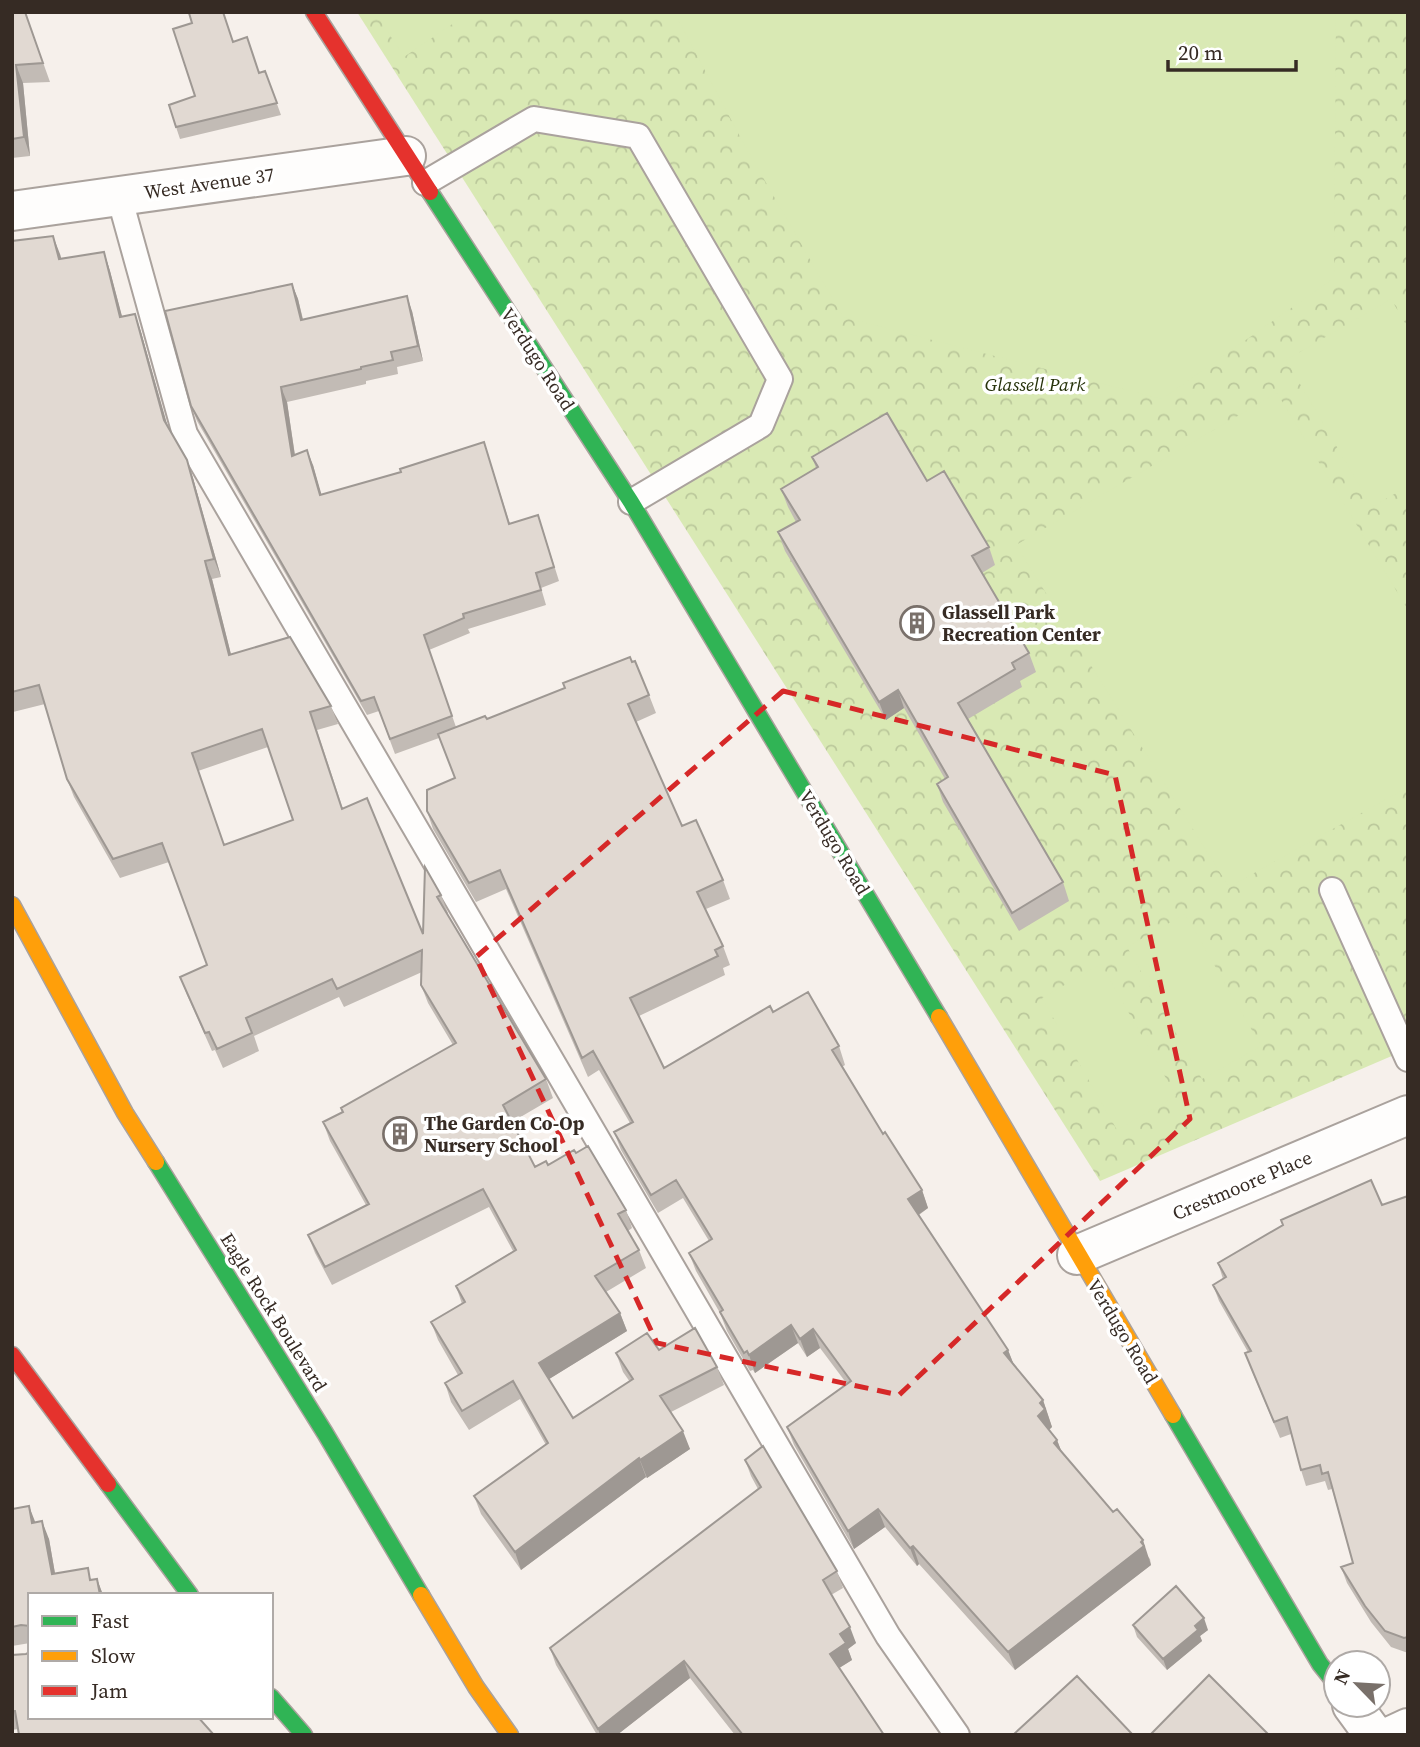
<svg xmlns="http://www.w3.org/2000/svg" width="1420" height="1747" font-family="'Source Serif 4',serif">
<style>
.park{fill:url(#park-crowns)}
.pitch{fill:#d9e9b4}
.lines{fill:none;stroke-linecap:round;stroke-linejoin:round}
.lane-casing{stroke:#aaa29d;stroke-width:28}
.street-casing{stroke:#aaa29d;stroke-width:42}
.fast-casing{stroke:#aaa29d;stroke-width:19}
.slow-casing{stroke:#aaa29d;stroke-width:19}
.jam-casing{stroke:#aaa29d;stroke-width:19}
.lane{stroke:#fefdfc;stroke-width:24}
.street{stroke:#fefdfc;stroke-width:38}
.fast{stroke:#30b455;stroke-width:16}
.slow{stroke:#ff9f0a;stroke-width:16}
.jam{stroke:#e5322d;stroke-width:16}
.wall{fill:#c2bbb5;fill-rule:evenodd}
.shaded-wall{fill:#9e9893}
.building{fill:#e1d9d2;stroke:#9e9893;stroke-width:2;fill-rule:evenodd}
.marked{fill:none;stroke:#d62828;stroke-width:5;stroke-dasharray:14 9;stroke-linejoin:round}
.labels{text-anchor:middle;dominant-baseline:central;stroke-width:7;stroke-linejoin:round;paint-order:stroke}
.street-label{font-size:19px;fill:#362b24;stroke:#fff}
.park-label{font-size:19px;font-style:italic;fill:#26320a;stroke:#fff}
.poi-label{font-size:19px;font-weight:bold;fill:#362b24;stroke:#fff;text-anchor:start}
</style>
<defs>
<pattern id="park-crowns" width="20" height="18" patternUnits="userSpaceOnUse" patternTransform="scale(1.75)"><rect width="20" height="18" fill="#d9e9b4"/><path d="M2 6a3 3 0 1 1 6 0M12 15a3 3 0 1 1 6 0" fill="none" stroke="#bbc89b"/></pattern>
</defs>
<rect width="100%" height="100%" fill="#f6f0eb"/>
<path class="park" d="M357,12H1408V1049L1100,1181Z"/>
<path class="pitch" d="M375,12H470L404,57Z
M674,12H1336L1334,278L1162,399L843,317L745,146Z
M1391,299L1408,328V486L1372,507L1286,360Z
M1277,393L1408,610V787L1229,887L1016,545Z
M1185,914L1261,1046L1202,1079L1127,947Z
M1101,964L1176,1096L1117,1130L1042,998Z"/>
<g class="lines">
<g class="lane-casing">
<path id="lane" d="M425,183L534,119L638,136L780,379L761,425L631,502
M119,196L185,434L888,1636L957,1735
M1332,890L1408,1059"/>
</g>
<g class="street-casing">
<path id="street" d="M12,211L406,156
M1077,1255L1408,1115
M1352,1705L1374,1735
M1393,1735L1408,1728"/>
</g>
<g class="fast-casing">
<path id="fast" d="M430,192L631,502L939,1017
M156,1162L325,1433L421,1595
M1173,1415L1320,1664L1336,1684
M108,1484L190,1595
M271,1697L304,1735"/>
</g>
<g class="slow-casing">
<path id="slow" d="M12,905L125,1113L156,1162
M939,1017L1173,1415
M421,1595L476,1687L510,1735"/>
</g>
<g class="jam-casing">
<path id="jam" d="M314,12L430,192
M12,1355L108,1484"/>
</g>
<use href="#lane" class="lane"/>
<use href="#street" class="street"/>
<use href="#fast" class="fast"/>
<use href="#slow" class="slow"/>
<use href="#jam" class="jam"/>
</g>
<path class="wall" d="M12,12H25L50,82L23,83L30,156L12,158Z
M234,42L259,73L265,71L281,115L180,139L176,127L195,96Z
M12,241L60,254L61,259L104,252L110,271L122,317L135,314L141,332L167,425L193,478L221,577L212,579L231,655L331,706L338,724L317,730L343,809L423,934L425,867L441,895L448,913L447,914L546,1079L553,1098L512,1122L535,1167L548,1165L626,1210L632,1228L628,1231L639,1250L646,1268L606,1292L620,1313L627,1331L549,1379L573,1418L630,1382L623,1372L616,1353L659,1350L717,1367L724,1385L671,1412L690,1449L647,1478L646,1477L521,1570L481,1514L474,1496L546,1445L520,1399L469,1430L451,1402L445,1383L458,1375L438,1340L431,1322L462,1304L456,1286L513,1251L489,1207L332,1285L315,1253L308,1235L366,1205L330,1141L323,1122L343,1112L453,1045L428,1003L421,985L422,972L344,1007L339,997L254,1036L259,1051L223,1068L215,1050L212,1051L187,995L180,977L207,965L169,862L120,878L74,797L67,779L45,704L13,712ZM268,747L293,820L224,845L198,771Z
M292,284L298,299L303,319L412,311L423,361L397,367L398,374L366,381V384L287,402L295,455L313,465L321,495L401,472L484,442L510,524L543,530L559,581L541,588L546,605L468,629L470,633L429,650L456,727L487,719L632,662L649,695L656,713L636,722L682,826L723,880L730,899L706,909L723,946L730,965L723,968L725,975L639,1016L664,1068L773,1012L839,1046L845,1065L842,1067L883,1134L922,1190L928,1208L919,1215L1008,1350L1014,1365L1043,1400L1052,1427L1049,1430L1057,1440L1062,1453L1150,1559L1151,1565L1015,1670L919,1564L917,1566L885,1527L854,1549L794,1445L787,1427L847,1384L820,1348L807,1357L798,1343L755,1373L753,1370L750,1371L727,1331L720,1313L696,1271L689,1253L709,1241L683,1198L658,1213L621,1150L614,1132L630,1123L599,1070L588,1077L506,889L476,902L433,829L427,811L455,778L439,738L395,754L379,711L367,715L197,421L191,406Z
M812,457L927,481L989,547L995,565L982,573L1029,653L1036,672L1020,681L1022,687L968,719L1063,882L1069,901L1019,931L943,802L937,784L945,779L904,708L886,720L785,551L778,532L796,522L788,507L781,489L816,468Z
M1408,1196V1653L1391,1647L1371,1622L1347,1583L1341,1567L1353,1563L1332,1489L1328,1490L1325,1481L1306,1486L1301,1470L1291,1434L1280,1438L1251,1369L1245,1353L1248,1352L1219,1301L1213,1285L1223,1279L1218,1263Z
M745,1460L837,1571L843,1588L831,1595L856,1643L848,1649L852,1660L839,1668L884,1735H735L690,1678L617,1735H597L556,1665L550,1648L758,1489L751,1476Z
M12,1509L35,1523L49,1539L55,1573L92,1579H97L103,1595H30V1643L12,1646Z
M1133,1625L1208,1630L1200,1636L1202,1641L1167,1670L1137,1637Z
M26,1654L18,1729L12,1730V1655Z"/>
<path class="shaded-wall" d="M16,65L23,83L30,156L24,137Z
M53,236L60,254L66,277L59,259Z
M104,252L110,271L127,335L120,317Z
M292,284L298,299L306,334L301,320Z
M407,296L412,311L423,361L418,346Z
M135,314L141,332L171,438L164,420Z
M281,387L287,402L297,470L292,456Z
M307,450L313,465L326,510L320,495Z
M187,460L193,478L221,577L214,559Z
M205,561L212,579L236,674L229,655Z
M898,690L904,708L886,720L879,702Z
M922,1190L928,1208L915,1217L908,1199Z
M620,1313L627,1331L546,1381L539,1363Z
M791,1325L798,1343L755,1373L749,1355Z
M813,1329L820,1348L807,1357L800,1339Z
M1008,1350L1015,1368L1004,1353Z
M1043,1400L1052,1427L1044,1434L1038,1416L1040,1403Z
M683,1431L690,1449L647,1478L640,1460Z
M1057,1440L1064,1458L1054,1443Z
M639,1458L646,1477L521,1570L515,1552Z
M29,1506L36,1524L32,1523Z
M878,1509L885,1527L854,1549L848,1531Z
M42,1521L49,1539L58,1591L52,1574Z
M1143,1540L1151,1565L1015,1670L1008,1652Z
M913,1546L919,1564L917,1566L910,1548Z
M97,1579L103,1595H100Z
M1204,1618L1208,1630L1200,1636L1202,1641L1167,1670L1163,1659L1195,1626Z
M850,1627L856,1643L848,1649L852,1660L836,1670L830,1654L840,1634Z
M684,1661L690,1678L617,1735H600L598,1729Z"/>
<path class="building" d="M12,12H25L43,63L16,65L24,137L12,139Z
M192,12H223L233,42L247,37L259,73L265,71L277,103L176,127L169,105L195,96L173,29L192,23L189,13Z
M53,236L59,259L104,252L120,317L135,314L164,420L187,460L214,559L205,561L229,655L290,637L331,706L310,712L342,809L367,798L423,934L425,867L441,895L437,897L546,1079L503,1105L535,1167L546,1161L548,1165L574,1150L576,1153L588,1146L626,1210L618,1214L639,1250L595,1276L620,1313L539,1363L573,1418L633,1379L616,1353L647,1333L659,1350L695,1328L717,1367L660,1396L683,1431L640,1460L639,1458L515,1552L474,1496L548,1443L513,1381L462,1411L445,1383L462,1373L431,1322L465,1302L456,1286L516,1250L483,1189L325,1267L308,1235L369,1204L323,1122L343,1112L341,1108L456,1043L421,985L422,950L337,989L332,979L246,1018L252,1033L217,1049L209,1032L205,1033L180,977L207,965L162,843L113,859L67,779L39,685L12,692V241ZM262,729L293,820L224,845L192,753Z
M292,284L301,320L407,296L418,346L391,352L393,360L361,367V369L281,387L292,456L307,450L320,495L401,472L400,469L484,442L509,524L538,515L554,567L536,573L541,590L463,614L464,618L424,635L452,716L390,739L374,697L361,701L191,406L165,311Z
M887,413L927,481L944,471L989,547L972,556L1029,653L1012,663L1015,669L958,703L1063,882L1012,913L937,784L948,777L898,690L879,702L778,532L800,520L781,489L818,467L812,457Z
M630,657L632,662L635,661L649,695L628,704L682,826L696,820L723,880L697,892L723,946L715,950L718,956L630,998L664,1068L770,1006L773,1012L808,992L839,1046L832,1050L883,1134L885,1132L922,1190L908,1199L1008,1350L1004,1353L1043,1400L1040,1403L1045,1409L1038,1416L1057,1440L1054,1443L1113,1512L1117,1509L1143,1540L1141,1542L1144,1546L1008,1652L913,1546L910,1548L878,1509L848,1531L787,1427L851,1381L813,1329L800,1339L791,1325L749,1355L747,1351L744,1353L720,1312L723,1310L689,1253L712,1239L676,1180L651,1195L614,1132L633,1122L593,1051L582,1058L500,870L469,883L427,811V790L455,778L438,734L485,716L487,719L565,688L563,683Z
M1371,1180L1382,1205L1408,1196V1637L1404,1638L1385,1631L1365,1606L1341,1567L1353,1563L1328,1472L1322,1474L1320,1465L1301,1470L1287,1417L1274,1422L1245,1353L1251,1351L1213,1285L1226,1277L1218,1263L1283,1225L1281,1220Z
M763,1446L837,1571L823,1580L850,1627L840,1634L846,1643L830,1654L884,1735H743L684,1661L598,1729L550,1648L761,1487L745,1460Z
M29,1506L32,1523L42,1521L52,1574L88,1568L90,1580L97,1579L100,1595H30V1626L21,1625L12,1627V1509Z
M1176,1586L1204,1618L1195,1626L1198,1630L1163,1659L1133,1625Z
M30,1652V1717H198L214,1735H19L15,1711H12V1655L26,1654Z
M1209,1675L1269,1735H1150Z
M1077,1676L1133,1735H1013Z"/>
<path class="marked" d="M783,691L1115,775L1190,1119L899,1395L657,1343L476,957Z"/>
<defs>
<g id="building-ring" transform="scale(1.75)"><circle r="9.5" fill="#fff" stroke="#79706a" stroke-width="1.5"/><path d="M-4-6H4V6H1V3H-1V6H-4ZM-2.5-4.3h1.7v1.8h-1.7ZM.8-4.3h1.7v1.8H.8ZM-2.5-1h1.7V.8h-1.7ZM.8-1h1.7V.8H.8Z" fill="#79706a"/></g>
</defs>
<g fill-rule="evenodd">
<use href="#building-ring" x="917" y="623"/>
<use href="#building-ring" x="400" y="1134"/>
</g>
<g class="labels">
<g class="street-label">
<text transform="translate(209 183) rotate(-8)">West Avenue 37</text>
<text transform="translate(538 359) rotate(57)">Verdugo Road</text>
<text transform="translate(835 842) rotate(59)">Verdugo Road</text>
<text transform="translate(1242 1185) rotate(-23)">Crestmoore Place</text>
<text transform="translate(274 1312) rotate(58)">Eagle Rock Boulevard</text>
<text transform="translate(1123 1331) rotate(59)">Verdugo Road</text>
</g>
<g class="park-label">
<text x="1035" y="384">Glassell Park</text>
</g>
<g class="poi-label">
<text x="942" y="612">Glassell Park<tspan x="942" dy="22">Recreation Center</tspan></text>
<text x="424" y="1123">The Garden Co-Op<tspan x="424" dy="22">Nursery School</tspan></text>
</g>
</g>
<rect width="1420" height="1747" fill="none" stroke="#362b24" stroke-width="28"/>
<rect x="28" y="1593" width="245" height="126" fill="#ffffff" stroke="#afaaa7" stroke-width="2"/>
<rect x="42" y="1616" width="35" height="10" fill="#30b455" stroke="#afaaa7" stroke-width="2"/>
<text x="91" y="1628" font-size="21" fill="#362b24">Fast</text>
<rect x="42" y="1651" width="35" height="10" fill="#ff9f0a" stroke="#afaaa7" stroke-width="2"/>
<text x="91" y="1663" font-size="21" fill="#362b24">Slow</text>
<rect x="42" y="1686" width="35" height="10" fill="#e5322d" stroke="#afaaa7" stroke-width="2"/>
<text x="91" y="1698" font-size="21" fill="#362b24">Jam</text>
<g transform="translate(1357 1684) rotate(295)"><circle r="33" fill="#ffffff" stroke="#afaaa7" stroke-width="2"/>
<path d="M0-5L12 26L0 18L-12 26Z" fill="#79706a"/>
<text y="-10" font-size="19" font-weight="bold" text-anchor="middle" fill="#362b24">N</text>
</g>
<path d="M1168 60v10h128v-10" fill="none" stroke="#362b24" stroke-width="3.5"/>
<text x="1178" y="60" font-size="21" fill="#362b24" stroke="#ffffff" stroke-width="5" paint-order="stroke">20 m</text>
</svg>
